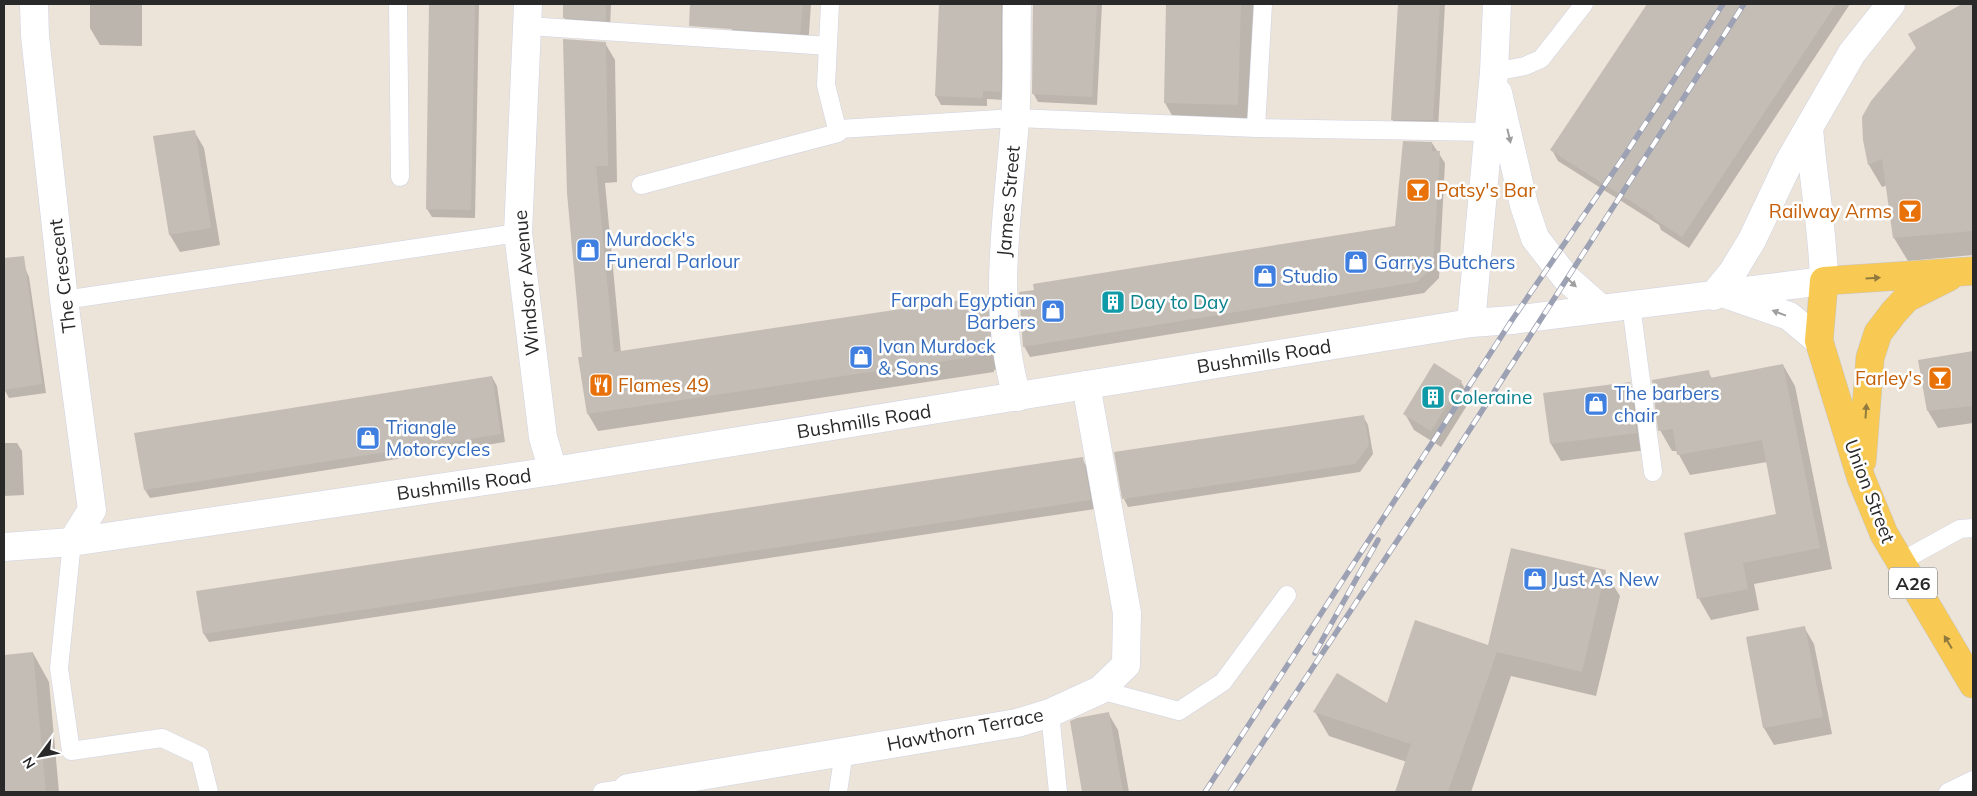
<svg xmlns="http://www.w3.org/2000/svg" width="1977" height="796" font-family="Mulish,sans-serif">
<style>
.shadow{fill:#0003}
.building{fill:#c4bdb6}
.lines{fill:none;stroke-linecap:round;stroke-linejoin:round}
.lane-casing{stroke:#cfd3e3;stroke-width:19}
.street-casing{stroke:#cfd3e3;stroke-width:29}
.secondary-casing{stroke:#cfd3e3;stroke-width:29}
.primary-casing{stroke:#c7c7c7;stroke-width:29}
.lane{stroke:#fff;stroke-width:18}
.street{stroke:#fff;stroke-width:28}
.secondary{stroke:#fff;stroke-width:28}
.primary{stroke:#f8ca53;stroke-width:28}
.rail-casing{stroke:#9ca1b4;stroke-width:5.5}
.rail{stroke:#fff;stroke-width:4;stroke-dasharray:11;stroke-linecap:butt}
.oneway{fill:#9f9f9f}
.oneway2{fill:#907a3e}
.labels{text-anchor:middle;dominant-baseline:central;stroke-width:5;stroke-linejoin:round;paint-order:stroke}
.shield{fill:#fff;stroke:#696969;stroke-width:1}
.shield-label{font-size:18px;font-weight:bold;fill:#292929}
.food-label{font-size:19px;fill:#c56008;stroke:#fff;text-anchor:start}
.street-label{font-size:19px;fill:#292929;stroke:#fff}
.shop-label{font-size:19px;fill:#366cbe;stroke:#fff;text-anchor:start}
.culture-label{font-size:19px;fill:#0d838f;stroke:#fff;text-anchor:start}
</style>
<rect width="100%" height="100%" fill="#ece3d9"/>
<path class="shadow" d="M90,4H142V46L100,45L90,28Z
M430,4H479L475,218L432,217L427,209Z
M565,4H611L610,29L569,26L564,17Z
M732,4H811L808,47L738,42L731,28Z
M940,4H1009L1005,100L987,99V106L941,105L936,96Z
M1034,4H1102L1097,105L1038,102L1033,93Z
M1167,4H1254L1251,129L1178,126L1165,103Z
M1399,4H1445L1438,129L1397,128L1392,119Z
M1649,4H1850L1689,248L1661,230L1659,225L1558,161L1552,150Z
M1965,4H1973V163L1923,190L1973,183V255L1908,261L1894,238L1888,185L1882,187L1869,165L1864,140L1917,49L1909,35Z
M605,43L615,60L617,182L605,183L621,353L987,298L997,315L1001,369L994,370V372L598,431L588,414L568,193Z
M194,131L204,148L220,245L180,252L170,235Z
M1432,143L1445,163L1439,278L1424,293L1030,357L1024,346L1396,227Z
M25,268L29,277L46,393L9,398L4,389V271Z
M1973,352V423L1938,428L1928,411L1920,361Z
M1783,365L1795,386L1832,569L1754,584L1759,610L1711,620L1699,599L1685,534L1778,515L1767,462L1690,475L1677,451H1672L1660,430L1708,371L1712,379Z
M492,377L497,386L505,442L150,498L145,490Z
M1461,382L1471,399L1441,447L1414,430L1405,414Z
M1630,384L1640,400L1646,450L1561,461L1551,444Z
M1363,416L1368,425L1373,454L1360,472L1128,507L1124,499Z
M4,443H17L22,451L24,495L4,496Z
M1082,459L1087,467L1095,509L209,642L204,634L198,592Z
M1605,572L1620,596L1596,696L1511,676L1471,792H1397L1407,762L1329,736L1315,712L1387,705L1489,647Z
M1804,627L1814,644L1832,734L1774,745L1764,728L1747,638Z
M33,653L49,682L59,792H4V656Z
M1108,713L1118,730L1129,792H1084L1071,722Z"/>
<path class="building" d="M429,4H475L471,210L426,209Z
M563,4H606V21L563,18Z
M690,4H803L800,34L689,26Z
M939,4H1001V92L983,91V98L935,96Z
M1033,4H1097L1092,97L1032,94Z
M1166,4H1241L1238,105L1164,103Z
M1398,4H1440L1433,120H1391Z
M1647,4H1836L1682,237L1653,218L1654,216L1550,150Z
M1962,4H1973V231L1893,238L1882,159L1868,165L1863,140L1862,117L1871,101L1916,48L1908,34Z
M563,39L606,42L608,166H596L614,352L988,296L992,352L985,353V355L587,414L578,357H582L567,193Z
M195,130L211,228L169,235L153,136Z
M1403,141L1432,142V151H1440L1433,267L1417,282L1023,347L1019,292L1034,290L1033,284L1395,226Z
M24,256L42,384L4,390V258Z
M1973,351V406L1927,411L1918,360Z
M1434,363L1462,381L1431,431L1403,414Z
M1783,364L1820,548L1743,563L1748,589L1697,599L1684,533L1776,514L1762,440L1677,455L1673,429L1658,431L1652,380L1709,370L1710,378Z
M492,376L501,434L144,490L134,433Z
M1630,382L1637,433L1550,444L1543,393Z
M1364,415L1369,445L1355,464L1122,499L1114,452Z
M1083,457L1091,500L203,634L196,591Z
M1511,548L1606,570L1582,672L1497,652L1448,792H1395L1411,744L1313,712L1337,673L1387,703L1415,620L1488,645Z
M1805,626L1823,717L1763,728L1746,637Z
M33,652L46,792H4V655Z
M1109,712L1123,792H1082L1070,721L1077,718Z"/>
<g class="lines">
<g class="lane-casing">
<path id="lane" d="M398,4L400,177
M830,4L826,85L838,133
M1263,4L1256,128L1487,132
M528,26L828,46
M1494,72L1525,66L1541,59L1584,4
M641,185L838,133L840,129L1015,118L1256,128
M64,300L518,233
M1631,305L1653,472
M72,542L59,668L71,751L162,738L200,756L209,792
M1900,562L1960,529L1973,528
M1100,690L1179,711L1223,682L1287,595
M1050,713L1058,792
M602,792L628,788
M838,792L844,752
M1948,792L1973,780"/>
</g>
<g class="street-casing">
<path id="street" d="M34,4L35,36L64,300L92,510L72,542
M528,4L518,233L543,437L553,471
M1809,128C1813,179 1823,230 1824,281
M1713,296L1732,273L1752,240L1789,162L1852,53L1891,4
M1017,397C991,307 1008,213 1015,121C1018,83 1016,43 1017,4
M628,788L1017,723L1050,713L1100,690L1126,665L1127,613L1086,385"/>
</g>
<g class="secondary-casing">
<path id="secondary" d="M1498,93L1524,205L1535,238L1566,278L1600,308
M1731,296L1789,316L1819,341
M1471,323L1494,72L1497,4
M4,547L72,542L553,471L1471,323L1512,320L1824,281"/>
</g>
<g class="primary-casing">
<path id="primary" d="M1973,271L1824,281L1819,341L1861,478L1884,534L1973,684
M1862,461L1870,358L1878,333L1894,312L1907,298L1949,277"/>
</g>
<use href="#lane" class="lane"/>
<use href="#street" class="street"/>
<use href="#secondary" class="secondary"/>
<use href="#primary" class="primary"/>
<g class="rail-casing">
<path id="rail" d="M1315,653L1378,540
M1205,792L1512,320L1623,158L1723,4
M1230,792L1427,496L1744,4"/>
</g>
<use href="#rail" class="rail"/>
</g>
<defs><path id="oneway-solid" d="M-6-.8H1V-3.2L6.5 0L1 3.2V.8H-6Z" transform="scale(1.25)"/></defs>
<g class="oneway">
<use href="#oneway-solid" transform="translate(1509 136) rotate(77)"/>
<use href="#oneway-solid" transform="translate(1571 282) rotate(43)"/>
<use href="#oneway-solid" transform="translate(1779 313) rotate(-159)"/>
</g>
<g class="oneway2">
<use href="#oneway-solid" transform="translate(1873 278) rotate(-4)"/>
<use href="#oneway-solid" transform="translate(1866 411) rotate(-86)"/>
<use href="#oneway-solid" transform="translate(1948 642) rotate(-121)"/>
</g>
<defs>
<g id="bar-square" transform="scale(1.25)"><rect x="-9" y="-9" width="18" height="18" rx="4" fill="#e8710a" stroke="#fff"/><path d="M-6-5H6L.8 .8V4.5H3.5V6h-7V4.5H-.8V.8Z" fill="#fff"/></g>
<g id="shop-square" transform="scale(1.25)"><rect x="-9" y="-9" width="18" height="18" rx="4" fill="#3f7fe0" stroke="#fff"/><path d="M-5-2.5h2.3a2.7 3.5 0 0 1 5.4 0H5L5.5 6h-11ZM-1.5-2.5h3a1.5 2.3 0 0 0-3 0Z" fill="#fff"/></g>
<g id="building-square" transform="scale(1.25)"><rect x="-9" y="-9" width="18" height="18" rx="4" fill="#0f9aa8" stroke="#fff"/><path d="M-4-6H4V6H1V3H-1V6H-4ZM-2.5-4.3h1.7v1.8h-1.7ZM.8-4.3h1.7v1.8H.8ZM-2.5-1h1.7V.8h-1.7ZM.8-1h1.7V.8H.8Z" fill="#fff"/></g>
<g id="restaurant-square" transform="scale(1.25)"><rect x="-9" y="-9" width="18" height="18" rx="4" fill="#e8710a" stroke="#fff"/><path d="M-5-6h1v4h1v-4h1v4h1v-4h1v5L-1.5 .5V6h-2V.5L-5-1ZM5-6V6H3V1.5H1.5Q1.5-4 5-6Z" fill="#fff"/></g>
</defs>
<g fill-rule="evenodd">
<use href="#bar-square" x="1418" y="190"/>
<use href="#bar-square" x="1910" y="211"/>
<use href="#shop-square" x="588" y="250"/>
<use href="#shop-square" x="1356" y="262"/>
<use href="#shop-square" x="1265" y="276"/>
<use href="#building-square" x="1113" y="302"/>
<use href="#shop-square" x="1053" y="311"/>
<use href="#shop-square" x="861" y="357"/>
<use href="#bar-square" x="1940" y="378"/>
<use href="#restaurant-square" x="601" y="385"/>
<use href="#building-square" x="1433" y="397"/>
<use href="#shop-square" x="1596" y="404"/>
<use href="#shop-square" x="368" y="438"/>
<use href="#shop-square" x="1535" y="579"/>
</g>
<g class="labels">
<rect class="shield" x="1889" y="567.5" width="48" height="31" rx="4"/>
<g class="shield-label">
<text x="1913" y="583">A26</text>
</g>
<g class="food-label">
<text x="1436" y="190">Patsy's Bar</text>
<text x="1892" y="211" text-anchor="end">Railway Arms</text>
<text x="1922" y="378" text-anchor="end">Farley's</text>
<text x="618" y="385">Flames 49</text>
</g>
<g class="street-label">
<text transform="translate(1008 201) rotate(-85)">James Street</text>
<text transform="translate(62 276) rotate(-97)">The Crescent</text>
<text transform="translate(526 283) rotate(-95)">Windsor Avenue</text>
<text transform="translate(1264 356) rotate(-9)">Bushmills Road</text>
<text transform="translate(864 421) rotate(-9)">Bushmills Road</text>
<text transform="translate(464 484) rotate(-8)">Bushmills Road</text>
<text transform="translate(1870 491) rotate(69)">Union Street</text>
<text transform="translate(965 729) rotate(-11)">Hawthorn Terrace</text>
</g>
<g class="shop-label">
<text x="606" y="239">Murdock's<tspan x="606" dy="22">Funeral Parlour</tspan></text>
<text x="1374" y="262">Garrys Butchers</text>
<text x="1282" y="276">Studio</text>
<text x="1036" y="300" text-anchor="end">Farpah Egyptian<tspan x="1036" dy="22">Barbers</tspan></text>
<text x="878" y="346">Ivan Murdock<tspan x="878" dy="22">&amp; Sons</tspan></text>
<text x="1614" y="393">The barbers<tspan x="1614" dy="22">chair</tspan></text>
<text x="386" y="427">Triangle<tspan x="386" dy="22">Motorcycles</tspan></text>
<text x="1552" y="579">Just As New</text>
</g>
<g class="culture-label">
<text x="1130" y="302">Day to Day</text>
<text x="1450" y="397">Coleraine</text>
</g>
</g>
<rect width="1977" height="796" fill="none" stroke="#292929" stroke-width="10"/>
<g transform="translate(40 756) rotate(238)" stroke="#ffffff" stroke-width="4" paint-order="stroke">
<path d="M0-4L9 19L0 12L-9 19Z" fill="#292929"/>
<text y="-8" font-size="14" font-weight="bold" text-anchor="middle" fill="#292929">N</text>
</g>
</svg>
